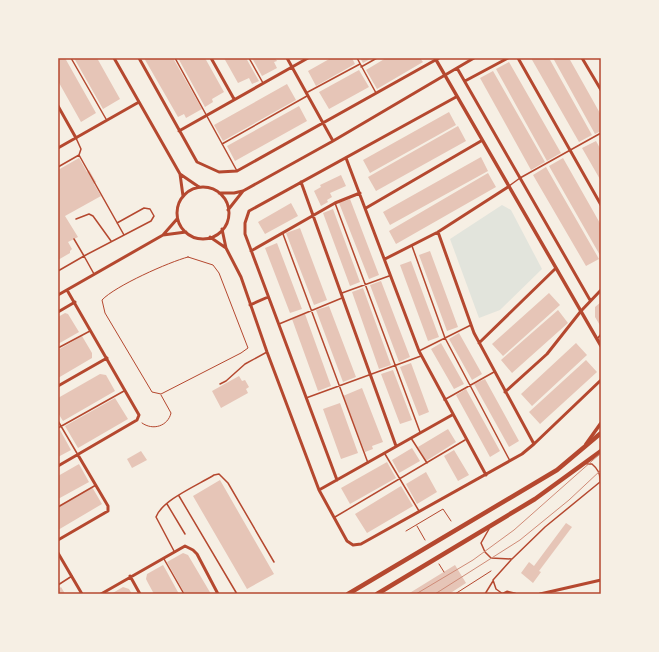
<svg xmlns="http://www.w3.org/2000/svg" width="659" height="652" font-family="Poppins,sans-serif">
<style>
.green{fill:#e2e4dc}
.building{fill:#e6c5b7}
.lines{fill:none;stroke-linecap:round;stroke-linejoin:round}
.path{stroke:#b5482f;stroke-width:1}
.service{stroke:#b5482f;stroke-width:1.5}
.minor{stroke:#b5482f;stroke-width:3}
.tertiary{stroke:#b5482f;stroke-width:3.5}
.trunk{stroke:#b5482f;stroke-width:4.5}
.tram{stroke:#cf8b77;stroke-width:1}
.neatline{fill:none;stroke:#b5482f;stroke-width:1.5}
</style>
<rect width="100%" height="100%" fill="#f6efe4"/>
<path class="green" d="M502,205L511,210L542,269L500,310L479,318L450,239Z"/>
<path class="building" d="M58,58H65L96,113L81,122L58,81Z
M74,58H97L120,99L103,109Z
M144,58H173L202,109L186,118L184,114L178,117Z
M178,58H205L224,92L212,99L213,102L205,107Z
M224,58H246L259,81L252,84L249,78L238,83Z
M252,58H275L277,61L274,62L277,68L262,76Z
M331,58H352L355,64L316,86L308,71Z
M360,58H372L363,63Z
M386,58H420L423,62L377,89L366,70Z
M531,58H549L592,135L579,142Z
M553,58H569L601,115V131L595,134Z
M509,62L561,153L547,161L496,69Z
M359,70L369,87L329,109L319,92Z
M493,71L545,162L531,170L480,78Z
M287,84L296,100L223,141L214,125Z
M299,106L307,121L235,161L227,146Z
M449,112L456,125L370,173L363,160Z
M458,126L466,141L376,191L368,177Z
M596,141L601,150V181L582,148Z
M481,157L488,171L390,225L383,212Z
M79,158L87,172L89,170L96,182L94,184L101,196L65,216L78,237L68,242L72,249L70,251V253L58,260V170Z
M563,158L601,225V257L549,166Z
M546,167L599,259L586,266L533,175Z
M488,173L496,187L396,244L389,231Z
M341,175L346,186L330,193L332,197L327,200L328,202L321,206L314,191L321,187L320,185Z
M350,199L379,275L369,279L339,203Z
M291,203L298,216L265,234L258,222Z
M333,209L360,282L350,286L323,213Z
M300,228L327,300L314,305L286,233Z
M277,243L302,309L290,313L265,248Z
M430,251L458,327L447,331L419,255Z
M411,261L439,337L428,341L400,265Z
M381,281L410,357L399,362L370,285Z
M363,288L391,365L379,369L352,292Z
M549,293L560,305L503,356L492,344Z
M601,302V327L595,317V307Z
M329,306L356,377L343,382L316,310Z
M558,310L568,323L512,373L501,360Z
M65,313L68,314L79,332L58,344V317Z
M305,314L331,386L318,391L292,319Z
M459,333L482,374L472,380L449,339Z
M82,336L92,353V358L58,378V350Z
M441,343L464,384L454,389L431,349Z
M576,343L587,355L532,406L521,394Z
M586,360L597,372L540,424L529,412Z
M411,363L429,412L419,416L400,367Z
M393,370L412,420L400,424L381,374Z
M100,374L106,375L115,391L63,421L58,413V398Z
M239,376L242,381L245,380L249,387L246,389L248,393L221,408L212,391Z
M485,379L519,441L509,447L474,384Z
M362,388L383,442L372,446L373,449L365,452L343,396Z
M466,389L500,451L490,457L456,395Z
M115,398L128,419L78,448L65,426Z
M340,403L358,453L341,459L323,409Z
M448,429L456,442L426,461L418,447Z
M60,430L71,450L58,457V431Z
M412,448L420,461L399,473L392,460Z
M454,450L469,475L458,481L444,456Z
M141,451L147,460L132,468L127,459Z
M387,462L396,478L350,504L341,488Z
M79,464L89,482L58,499V476Z
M426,472L437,492L417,504L406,484Z
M220,480L274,574L247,589L193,496Z
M401,486L413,506L367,533L355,514Z
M92,487L102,504L58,530V506Z
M566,523L572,527L539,571L541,572L533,583L521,573L529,562L534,566Z
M183,553L188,555L211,594H185L167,562Z
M163,565L167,572L179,594H154L148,583L146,579L147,574Z
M455,565L466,583L449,594H408Z
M61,587L64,592L65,594H58V589Z
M123,587L129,589L132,594H111Z"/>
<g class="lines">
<path class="path" d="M188,257L213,265L219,273L248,348L241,353L161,394L152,392L105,313L102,300C115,286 169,262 188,257Z
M142,423C153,431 168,426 171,413L161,395
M417,526L425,540
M406,531L443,509L451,521
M439,564L444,572
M455,594L491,571"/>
<path class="service" d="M71,58L106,119
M175,58L237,171
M249,58L263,83
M357,58L376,93
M361,67L377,58
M306,93L360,64
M222,144L307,96
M79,155L124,235
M58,167L79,155L81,149L76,138
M509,186L520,178L601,133
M335,203L420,432
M76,219L89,214L93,216L111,241
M283,234L368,463
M74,239L84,256L151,221L154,216L150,209L144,208L117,223
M412,246L445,338L510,461
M58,271L84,256L94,274
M342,293L389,276
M279,324L342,298
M597,339L601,334
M58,348L90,331
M419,351L471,325
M220,384L226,381L245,364L267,352
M306,398L421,356
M444,400L494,372
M58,421L78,455
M58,428L124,391
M411,438L427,463
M385,454L419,511
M179,496L237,594
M167,504L185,534
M58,507L96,485
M335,517L465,440
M489,529L481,543L485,552L491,558L512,559L545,527L600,482C601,474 598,469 592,464H587
M174,551L156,517C162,500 198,485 214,475L219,474L228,483L274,562
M164,559L184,594
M58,585L72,576
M485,594L493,581
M503,594L496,589L493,580L511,560"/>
<path class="minor" d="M114,58L180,174L199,187
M139,58L197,162L219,172L237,171L439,58
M211,58L234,99
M287,58L333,141
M518,58L601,205
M582,58L601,90
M457,68L590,300
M465,81L508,58
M58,106L76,138
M179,131L308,58
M58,148L139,102
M346,158L419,351L486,475
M180,174L183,196
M301,182L396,446
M177 213a26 26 0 1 1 52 0a26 26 0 1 1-52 0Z
M219,193H234L243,191L333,141L474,58
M366,208L481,141
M228,210L243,191
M222,229L226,248
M438,232L474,333L534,444
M163,235L186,232
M210,237L226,248L241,277L267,352L319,490L347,541L353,545L361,544L522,454L534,444L601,380
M251,251L335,203L360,193
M385,259L438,232L508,187
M58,295L163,235L177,219
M250,305L268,297
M58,312L75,302
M479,343L555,269
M58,386L107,358
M505,392L547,354L581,311L601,290
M58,466L137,420L139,415L67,290
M337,480L245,234V223L249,211L456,97
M319,490L452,415
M58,540L108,511V506L78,455
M58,553L82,594
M130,576L140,594
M101,594L185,546L193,550L197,554L218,594
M503,594L507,592L515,594
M540,594L601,580"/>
<path class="tertiary" d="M435,58L601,346
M586,444L601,423"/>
<path class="trunk" d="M348,594L557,470L601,433
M377,594L535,499L601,451"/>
<path class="tram" d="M416,594L473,560L514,530L601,453
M435,594L520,540L569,500L601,470"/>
</g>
<rect width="659" height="652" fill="none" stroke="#f6efe4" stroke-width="118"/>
<rect x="59" y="59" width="541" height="534" class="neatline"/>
</svg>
